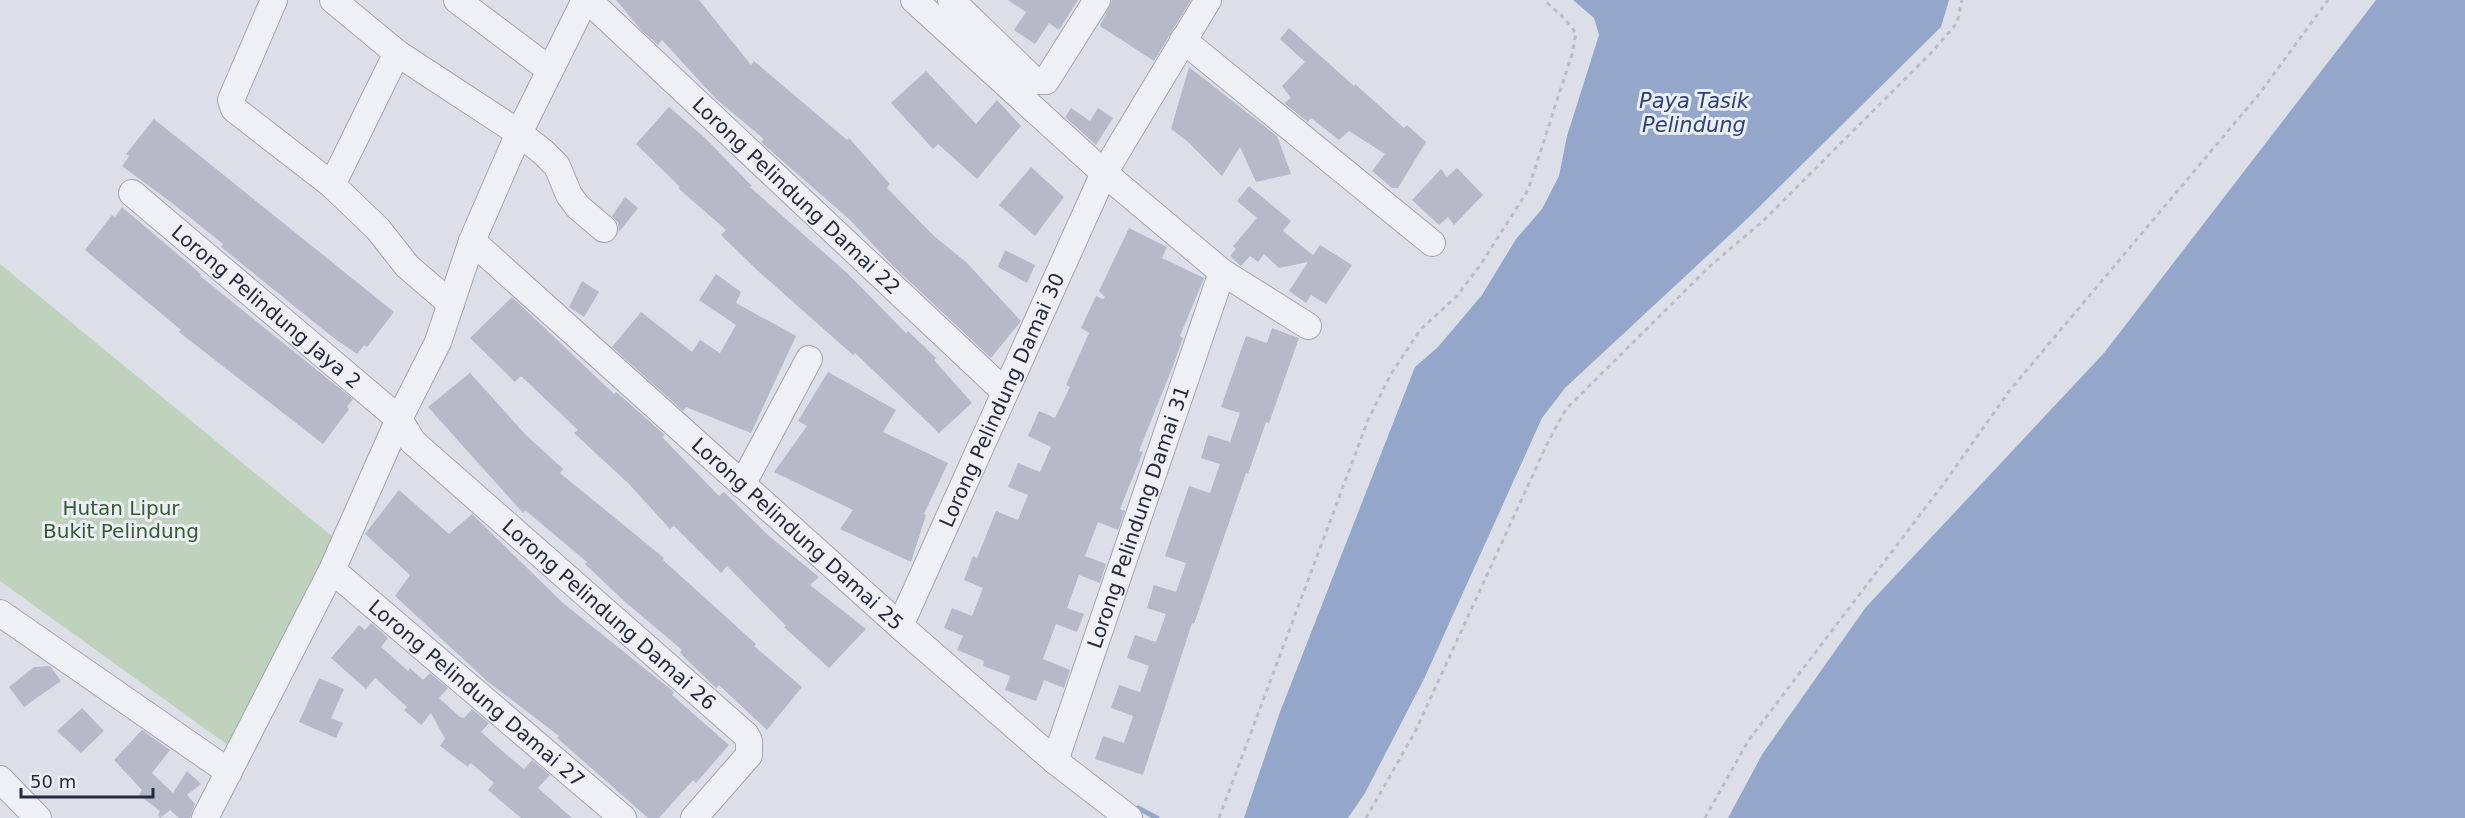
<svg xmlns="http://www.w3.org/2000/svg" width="2465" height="818" font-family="'DejaVu Sans',sans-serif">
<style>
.green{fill:#bfd2bc}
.water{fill:#94a7cb}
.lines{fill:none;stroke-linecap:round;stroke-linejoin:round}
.stream{stroke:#94a7cb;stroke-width:5}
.building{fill:#b6bac8}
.minor-casing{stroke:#a1a5b2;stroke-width:28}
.path{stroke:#babdc6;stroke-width:3;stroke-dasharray:4.5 4.5;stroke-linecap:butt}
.minor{stroke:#eff0f6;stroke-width:26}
.labels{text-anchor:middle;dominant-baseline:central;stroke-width:6;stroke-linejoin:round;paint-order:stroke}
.street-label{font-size:20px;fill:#252b3f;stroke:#ebeef5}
.park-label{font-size:20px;fill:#335c31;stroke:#ebeef5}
.water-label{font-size:21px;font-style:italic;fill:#2c4376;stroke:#ebeef5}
</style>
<rect width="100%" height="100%" fill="#dcdfe8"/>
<path class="green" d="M0,264L339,542L236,751L0,581Z"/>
<path class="water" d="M1573,0H1949L1941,27L1748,218L1565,388L1542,418L1424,679L1365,793L1348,818H1244L1280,712L1415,367L1438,347L1482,295L1516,239L1542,209L1559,176L1567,136L1599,35L1594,18Z
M2376,0H2465V818H1728L1763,753L1866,607L2104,353Z"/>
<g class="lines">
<path class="stream" d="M1138,808L1157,818"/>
</g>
<path class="building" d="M616,0H699L751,65L754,61L847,140L849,138L890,184L887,188L934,236L966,262L1021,321L991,358L892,265L850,220L761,142L764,139L716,99L662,40L658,45L642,31Z
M1008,0H1078L1059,30L1049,23L1035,44L1014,30L1026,12Z
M1112,0H1191L1154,61L1100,26Z
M1289,28L1354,86L1355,84L1404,128L1407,125L1426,142L1398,188H1392L1372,171L1385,154L1349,131L1339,140L1311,118L1308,122L1284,103L1291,98L1282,86L1305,62L1280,39Z
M1189,67L1277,136L1291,174L1256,182L1240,147L1222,176L1187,141L1171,129Z
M926,71L976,124L997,100L1021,126L977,179L938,144L933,149L891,103Z
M669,107L705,138L752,186L750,187L847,273L906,333L908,331L936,358L934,360L972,403L939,433L855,353L853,355L758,271L721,235L726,230L678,188L680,187L636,144Z
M1071,108L1090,121L1098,108L1113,118L1096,145L1065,117Z
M154,119L394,312L367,347L364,345L357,354L335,339L221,247L223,244L172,203L122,166L129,156L126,154Z
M1031,167L1064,197L1035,236L999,205Z
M1457,168L1483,195L1454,225L1448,217L1439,225L1412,200L1441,169L1447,177Z
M1249,186L1291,221L1283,231L1313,255L1320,245L1352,265L1326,304L1311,295L1306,303L1289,291L1308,262L1279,268L1264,254L1258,262L1250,256L1241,266L1230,256L1236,249L1233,246L1257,218L1237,201Z
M625,197L638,208L619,232L618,223L612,216Z
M122,207L201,274L200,276L353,399L347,407L349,409L323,444L179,332L181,330L85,250L112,215L115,217Z
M1129,228L1167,247L1162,258L1204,278L1180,336L1183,338L1173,366L1139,451L1143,452L1120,509L1125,511L1118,530L1098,522L1085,556L1106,564L1100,583L1079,575L1067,608L1084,614L1077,632L1056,624L1043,659L1070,670L1064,688L1044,680L1036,701L1005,690L1010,676L983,666L984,661L957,650L963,636L944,628L952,608L972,616L983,588L964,580L973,556L977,558L996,511L1018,520L1028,495L1008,487L1018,463L1040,472L1051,447L1028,436L1039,411L1055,418L1070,387L1066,385L1089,333L1081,328L1096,296L1103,299L1105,297L1099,291Z
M1005,250L1035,265L1027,283L998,267Z
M716,274L741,292L736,303L796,336L751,433L686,407L683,411L612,347L641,312L692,352L700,340L720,353L736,325L699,300Z
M582,281L599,292L584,317L569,307Z
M512,297L614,394L616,392L665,435L662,437L719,496L724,492L769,536L819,577L810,585L866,629L829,668L784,627L786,626L727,566L721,573L674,526L670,529L628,483L574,433L578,430L521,376L515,382L470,338Z
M1272,328L1299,338L1269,423L1266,422L1248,474L1246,473L1194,624L1192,623L1143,775L1095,759L1103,736L1124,743L1133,716L1111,708L1119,685L1140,692L1149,666L1127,658L1135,635L1156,642L1166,614L1147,608L1154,585L1176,592L1186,563L1165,556L1189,486L1210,493L1220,464L1201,458L1208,435L1230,442L1240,413L1221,407L1246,336L1267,343Z
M828,372L896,410L883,432L948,463L924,514L926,515L911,562L840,529L853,510L774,472L807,426L798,421Z
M470,373L525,434L563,469L560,473L664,558L663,560L756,644L754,646L802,687L767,730L719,685L716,688L680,653L682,650L624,601L585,564L587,562L525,510L523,513L428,407Z
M399,490L449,534L472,514L563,603L674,692L672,695L729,745L696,783L693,780L659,818H648L557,738L559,736L487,681L395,596L410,575L365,534Z
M371,623L388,638L381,647L408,671L410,668L423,680L430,673L448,688L439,698L460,717L464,718L472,709L489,723L481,732L508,756L524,769L532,760L550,775L538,788L572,818H521L488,790L494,783L471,763L468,767L440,746L445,739L431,713L421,725L404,710L407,707L375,678L366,689L331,658L359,625L365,630Z
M50,666L61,681L24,707L9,687L34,667Z
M319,678L344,689L331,718L343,723L336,738L299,722Z
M82,708L104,731L81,753L57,731Z
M142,730L170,750L152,773L173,793L187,771L201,784L187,795L195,804L190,818H179L170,810L160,818L158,815L160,811L139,795L142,790L114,760Z"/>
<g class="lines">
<g class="minor-casing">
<g id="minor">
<path d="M274,0L231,100L234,109L332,185L378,229L407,266L451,304"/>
<path d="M333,0L397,53L519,133L543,152L557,166L569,195L578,207L604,229"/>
<path d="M457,0L550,70"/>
<path id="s1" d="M588,0L1005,392"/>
<path d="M914,0L1104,173L1222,272L1308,326"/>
<path d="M951,0L1035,81H1046L1097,0"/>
<path d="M1183,40L1432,243"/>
<path d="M332,185L397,53"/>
<path id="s2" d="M132,193L399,419L413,442L746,735L749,741V755L694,818"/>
<path id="s3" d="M472,241L900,626L1055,761L1129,818"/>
<path d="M742,485L809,359"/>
<path id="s4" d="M332,570L623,818"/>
<path d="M0,613L229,772"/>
<path id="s5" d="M900,626L1104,173L1208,0"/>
<path id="s6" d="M1055,761L1222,272"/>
<path d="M0,779L38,818"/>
<path d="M205,818L332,570L399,419L438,342L472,241L519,133L585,0"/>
</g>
</g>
<path class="path" d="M1219,818L1368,420L1391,374L1420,330L1457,296L1481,264L1528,190L1572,54L1576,33L1564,18L1544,0
M1366,818L1415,732L1547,444L1566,409L1710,266L1763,221L1931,53L1957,23L1962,0
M1705,818L1748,741L1945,482L2010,390L2260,93L2328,0"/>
<use href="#minor" class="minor"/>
</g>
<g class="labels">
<g class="street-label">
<text stroke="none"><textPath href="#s1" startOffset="286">Lorong Pelindung Damai 22</textPath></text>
<text stroke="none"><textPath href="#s2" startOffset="176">Lorong Pelindung Jaya 2</textPath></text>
<text stroke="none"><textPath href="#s5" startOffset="248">Lorong Pelindung Damai 30</textPath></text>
<text stroke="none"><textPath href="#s6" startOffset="258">Lorong Pelindung Damai 31</textPath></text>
<text stroke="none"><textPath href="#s3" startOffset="438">Lorong Pelindung Damai 25</textPath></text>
<text stroke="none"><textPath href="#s2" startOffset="638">Lorong Pelindung Damai 26</textPath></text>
<text stroke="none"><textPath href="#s4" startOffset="190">Lorong Pelindung Damai 27</textPath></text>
</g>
<g class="park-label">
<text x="121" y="508">Hutan Lipur<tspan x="121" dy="23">Bukit Pelindung</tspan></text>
</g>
<g class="water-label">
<text x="1694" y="101">Paya Tasik<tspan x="1694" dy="24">Pelindung</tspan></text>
</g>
</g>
<path d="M21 788v9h132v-9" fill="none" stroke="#252b3f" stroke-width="3"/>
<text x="30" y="788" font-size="18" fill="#252b3f" stroke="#ebeef5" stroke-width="4.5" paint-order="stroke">50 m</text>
</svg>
